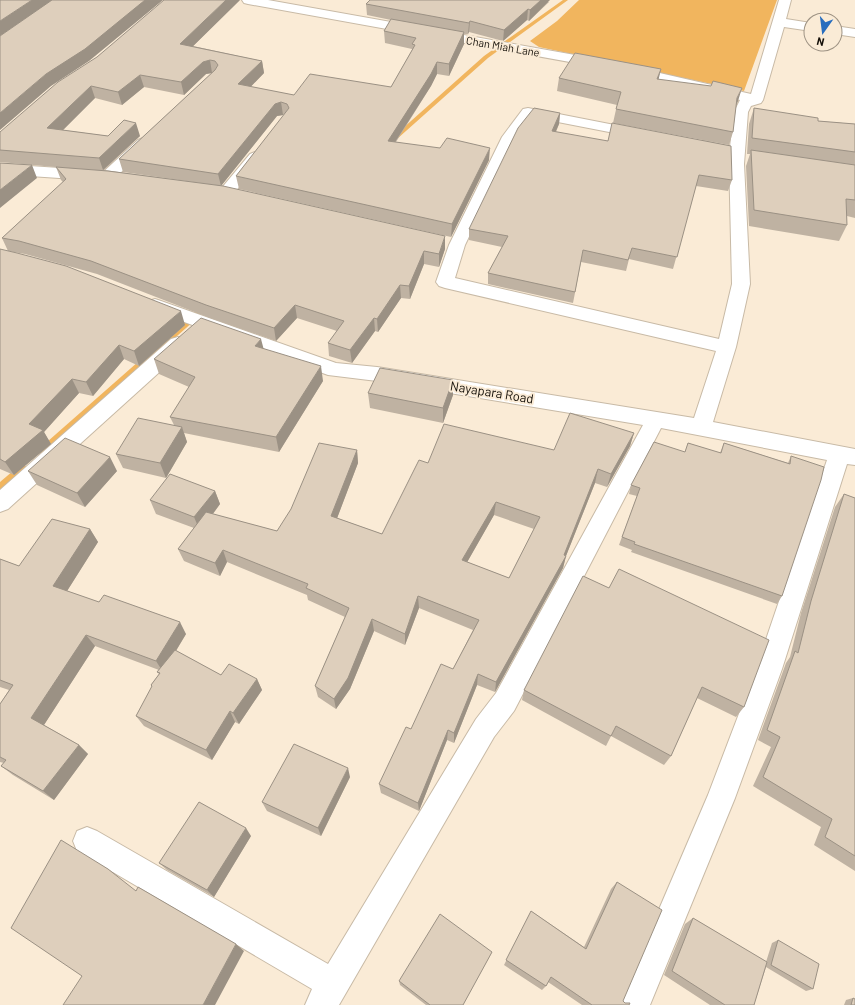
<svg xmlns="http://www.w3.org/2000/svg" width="855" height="1005" font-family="Barlow,sans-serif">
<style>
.water{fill:#f1b55e}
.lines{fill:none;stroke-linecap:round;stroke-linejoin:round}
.stream{fill:#f1b55e;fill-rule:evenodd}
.street-casing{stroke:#c8baa6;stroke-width:2}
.street{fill:#fff;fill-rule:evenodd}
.wall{fill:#bfb2a2;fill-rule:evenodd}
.shaded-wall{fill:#9b9184}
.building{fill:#decfbc;stroke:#9b9184;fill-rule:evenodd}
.labels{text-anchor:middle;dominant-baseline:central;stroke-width:4;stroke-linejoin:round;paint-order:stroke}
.far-street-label{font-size:11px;fill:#140f08;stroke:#faebd6}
.street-label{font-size:13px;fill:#140f08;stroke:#faebd6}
</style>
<rect width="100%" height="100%" fill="#faebd6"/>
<path class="water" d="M579,0H777L744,91L539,47L530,41L557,21Z"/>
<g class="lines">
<path class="stream" d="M563,0H568L488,58L397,139H393V137L484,56Z
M205,303H211L212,305L45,453H39L38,451L39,449Z
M23,464L27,467L26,469L3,490L0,491V482L20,465Z"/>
<g class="street-casing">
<path id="street" d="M242,0H268L603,60L751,94L779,0H791L786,19L811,23V31L784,27L763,100L761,103L751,106L748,112L744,164L750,284L736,347L713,422L855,449V465L847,464L782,669L735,798L650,1005H618L708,795L756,669L827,460L661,428L514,711L494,737L339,1005H305L312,989L77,851L73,841L77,831L87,827L97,831L328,964L476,719L496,693L643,425L377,381L328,375L149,309L146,305L149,301L155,299L161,301L336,363L377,367L694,418L716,351L445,288L439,286L436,282L449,245L502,137L523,109L528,108L640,130L645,131L647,134L645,137L640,138L532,117L516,138L465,245L455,278L719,339L732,284L729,156L698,149L695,146L698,143L703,141L730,147L734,112L740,100L603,68L248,4L244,3Z
M835,26L855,29V37L835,34Z
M143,138L148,140L151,143L148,146L113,180L107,182L101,180L99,177L101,174L138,140Z
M255,152L260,154L263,157L260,160L232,196L226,198L220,196L218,193L220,190L250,154Z
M0,164L89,170L95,172L97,175L95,178L89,180L0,174Z
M178,337L185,339L187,344L185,349L8,509L0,512V490L171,339Z"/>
</g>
<use href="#street" class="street"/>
</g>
<path class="wall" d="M240,0L193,46L262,61L264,73L250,87L294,95L391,87L412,50V49L385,43L384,31L391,20L367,15L366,4L549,2L529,21L527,20L503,41L469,32L468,34H464V44L449,76L437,74L431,86L396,142L489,160L451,237L239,189L236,176L284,115H283L277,116L221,186L445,249L439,267L424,264L410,299L401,298L378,332L375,331L352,363L329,356L328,343L337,331L297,318L276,341L210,318L97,274L25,254L8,251L2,238L63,182L61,180L56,167L66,168L0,162V132ZM212,73L119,159L123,172L207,184L104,170L140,136H108L63,130L95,98L122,105L144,87L184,95L206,74Z
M559,78L659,79L738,101L736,105L733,132L729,145L613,123L617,105L557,91Z
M754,108L818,121L855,124V218L847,216V225L839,241L749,226L746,166L750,154H747L749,124Z
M560,113L559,124L556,132L732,180L728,191L696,186L673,269L629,259L626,271L581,262L573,303L488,284V273L502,247L469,240V229Z
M0,249L185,325L139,366L124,359L93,396L79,393L44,432L51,444L14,475L0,469Z
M263,348L323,381L279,452L184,433L187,442L166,478L123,468L116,454L174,425L170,417L189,387L159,374L154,359Z
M453,380V395L443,423L370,408L368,393Z
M634,433L630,446L607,487L595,483L566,556L563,568L495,692L477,685L454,743L447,740L419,811L381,793L379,784L411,729L453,669L473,630L419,608L405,645L374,631L350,689L336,709L318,697L315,686L345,617L308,600L307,595L227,562L220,576L184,561L178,549L194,528L156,514L150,500L215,491L220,504L213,514L277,531L357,450L358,463L337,518L382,534L428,463L554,450ZM494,515L534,529L509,578L467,562Z
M688,443L720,453L724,443L788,463L791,456L782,596L777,604L631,552L632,550L619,545L637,496L629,494L631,485L685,452Z
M28,471H117L85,507L37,485Z
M844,494L855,498V871L814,845L821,827L753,786L771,747L758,740L786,663L790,657L801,613L835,507Z
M90,529L98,542L67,591L186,634L176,651L221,675L257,679L262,690L239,724L235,722L212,760L144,726L136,716L152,687L151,685L159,674L157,672L159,670L95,646L44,725L79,745L88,754L54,800L13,775L1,766L4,763L0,762V704L9,690L0,687V559L19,566Z
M609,588L744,707L736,717L697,698L671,756L664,765L611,736L606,746L522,700L524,690Z
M350,777L321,836L267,811L262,802Z
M251,836L214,897L167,870L159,863Z
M617,882L623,1001L625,1003L629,1005H582L548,982L546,986L542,990L504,965L531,911L584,947L611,889Z
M693,918L766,962L772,943L778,940L813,989L806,991L766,967L754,1005H710L664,975L685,924Z
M492,952L463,1005H426L400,985L399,981Z
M853,998L855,1005H844L846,1000Z"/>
<path class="shaded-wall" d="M32,0H53L0,36V21Z
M145,0H163L89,61L51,86L0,130V113L46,74Z
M226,0H240L183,56L180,44Z
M541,0H550L529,21L530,10Z
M528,9L527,20L503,41L504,30Z
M470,21L469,32L468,34L469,23Z
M464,32V44L449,76V64Z
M210,60L212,73L206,74L184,95L181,82L203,62Z
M262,61L264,73L241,97L238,84Z
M437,62V74L431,86L388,153V141Z
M661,69L658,82L657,79Z
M140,75L144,87L122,105L118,92Z
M91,86L95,98L52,141L47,128Z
M742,88L738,101L733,112L737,98Z
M281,102L283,115L277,116L221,186L218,174L275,104Z
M560,113L559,124L551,142L552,131Z
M136,123L140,136L103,170L99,158Z
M490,148L489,160L451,237L452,224Z
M32,165L37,178L0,208V190Z
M445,236V249L439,267V254Z
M424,251V264L410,299L409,286Z
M400,285L401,298L378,332L377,319Z
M295,305L297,318L276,341L274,328Z
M181,311L185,325L139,366L134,351Z
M374,318L375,331L352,363L350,350Z
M261,339L265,354L255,346Z
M119,345L124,359L93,396L86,382Z
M321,366L323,381L279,452L276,437Z
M72,379L79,393L44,432L51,444L14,475L5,462L29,424Z
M453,380V395L443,423V408Z
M182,427L187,442L166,478L160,463Z
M634,433L630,446L607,487L611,474Z
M357,450L358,463L333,529L331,516Z
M110,457L117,471L85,507L77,493Z
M598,469L595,483L566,556L563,568L495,692L496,682L564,555Z
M215,491L220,504L200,531L194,517Z
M496,502L494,515L461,573L462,560Z
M90,529L98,542L62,599L53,586Z
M223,550L227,562L220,576L215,563Z
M418,596L419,608L405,645V634Z
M372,619L374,631L350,689L336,709L334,699Z
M180,622L186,634L163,672L156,661Z
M86,635L95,646L42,728L31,718Z
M478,674L477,685L454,743V733Z
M257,679L262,690L239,724L233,713Z
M230,711L235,722L212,760L206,750Z
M448,730L447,740L419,811L418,803Z
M79,745L88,754L54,800L43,791Z
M348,768L350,777L321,836L318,828Z
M246,828L251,836L214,897L207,890Z
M236,944L244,951L215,1005H203Z"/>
<path class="building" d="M0,0H32L0,21Z
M52,0H145L85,49L46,74L0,113V36Z
M164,0H226L180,44L262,61L238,84L294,95L310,74L391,87L415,45L412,44L416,38L384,31L391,19L464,32L449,64L437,62L431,74L388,141L440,148L447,138L490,148L452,224L236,176L289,108L287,104L281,102L275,104L218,174L119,159L215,70L218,65L215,61L210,60L203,62L181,82L140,75L118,92L91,86L47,128L108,136L124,120L136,123L99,158L0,150V132L58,82L97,57Z
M370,0H541L530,10L528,9L504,30L470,21L469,23L366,4Z
M575,53L661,69L657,79L711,86L713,81L742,88L737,98L733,132L616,109L621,92L559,78Z
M534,108L560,113L552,131L608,141L612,123L731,146L732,180L699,175L677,257L632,248L628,260L583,250L575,292L488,273L508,236L469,229L518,128Z
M754,108L818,118V121L855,124V152L752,138Z
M751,150L855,165V200L846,199L847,225L754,210Z
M0,163L32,165L0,190Z
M56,167L108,171L223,186L445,236L439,254L424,251L409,286L400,285L377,319L374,318L350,350L328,343L344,321L295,305L274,328L206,305L91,261L19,241L2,238L66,179Z
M0,249L17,253L66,266L181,311L134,351L119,345L86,382L72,379L29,424L43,430L5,462L0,459Z
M201,318L261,339L255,346L321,366L276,437L170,417L195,377L154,359Z
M380,368L453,380L443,408L368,393Z
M570,413L634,433L611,474L598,469L564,555L566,556L496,682L478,674L454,733L448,730L418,803L379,784L406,727L411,729L441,664L453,669L479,620L418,596L405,634L372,619L348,678L334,699L315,686L349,608L306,588L308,584L223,550L215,563L178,549L206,512L277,531L291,509L319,443L357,450L331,516L382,534L419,460L428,463L444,424L554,450ZM496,502L540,517L509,578L462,560Z
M138,418L182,427L160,463L116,454Z
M65,438L110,457L77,493L28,471Z
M654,442L685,452L688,443L721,453L724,443L790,464L791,456L824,467L821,480L782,596L634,544L635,542L622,537L640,488L631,485Z
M170,474L215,491L194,517L150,500Z
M844,494L855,498V856L825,837L832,819L763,777L780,737L767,730L795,651L798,653L811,601Z
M52,519L90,529L53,586L99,602L104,595L180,622L156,661L86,635L31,718L79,745L43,791L1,766L6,760L0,757V704L13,685L0,680V559L19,566Z
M619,569L769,640L744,707L702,687L671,756L616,726L611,736L524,690L583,576L609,588Z
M175,650L221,675L229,664L257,679L233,713L230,711L206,750L136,716L152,686L151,685L160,673L157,672Z
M294,744L348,768L318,828L262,802Z
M199,802L246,828L207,890L159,863Z
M61,840L108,869L136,891L138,887L236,944L203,1005H63L82,976L11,928Z
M617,882L662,910L623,1001L625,1003H630L629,1005H592L551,977L546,986L506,960L531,911L586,949Z
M440,914L492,952L463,1005H430L399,981Z
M693,918L767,962L754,1005H725L672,971Z
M778,940L819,964L813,989L771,965Z
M853,998L855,999V1005H851Z"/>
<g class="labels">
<g class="far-street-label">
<text transform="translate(503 46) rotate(10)">Chan Miah Lane</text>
</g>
<g class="street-label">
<text transform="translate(492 392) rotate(9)">Nayapara Road</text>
</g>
</g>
<g transform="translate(823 32) rotate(194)"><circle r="19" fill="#faebd6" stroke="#9e9384"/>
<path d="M0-3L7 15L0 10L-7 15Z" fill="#286dbe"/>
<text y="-6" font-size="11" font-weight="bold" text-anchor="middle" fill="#140f08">N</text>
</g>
</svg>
